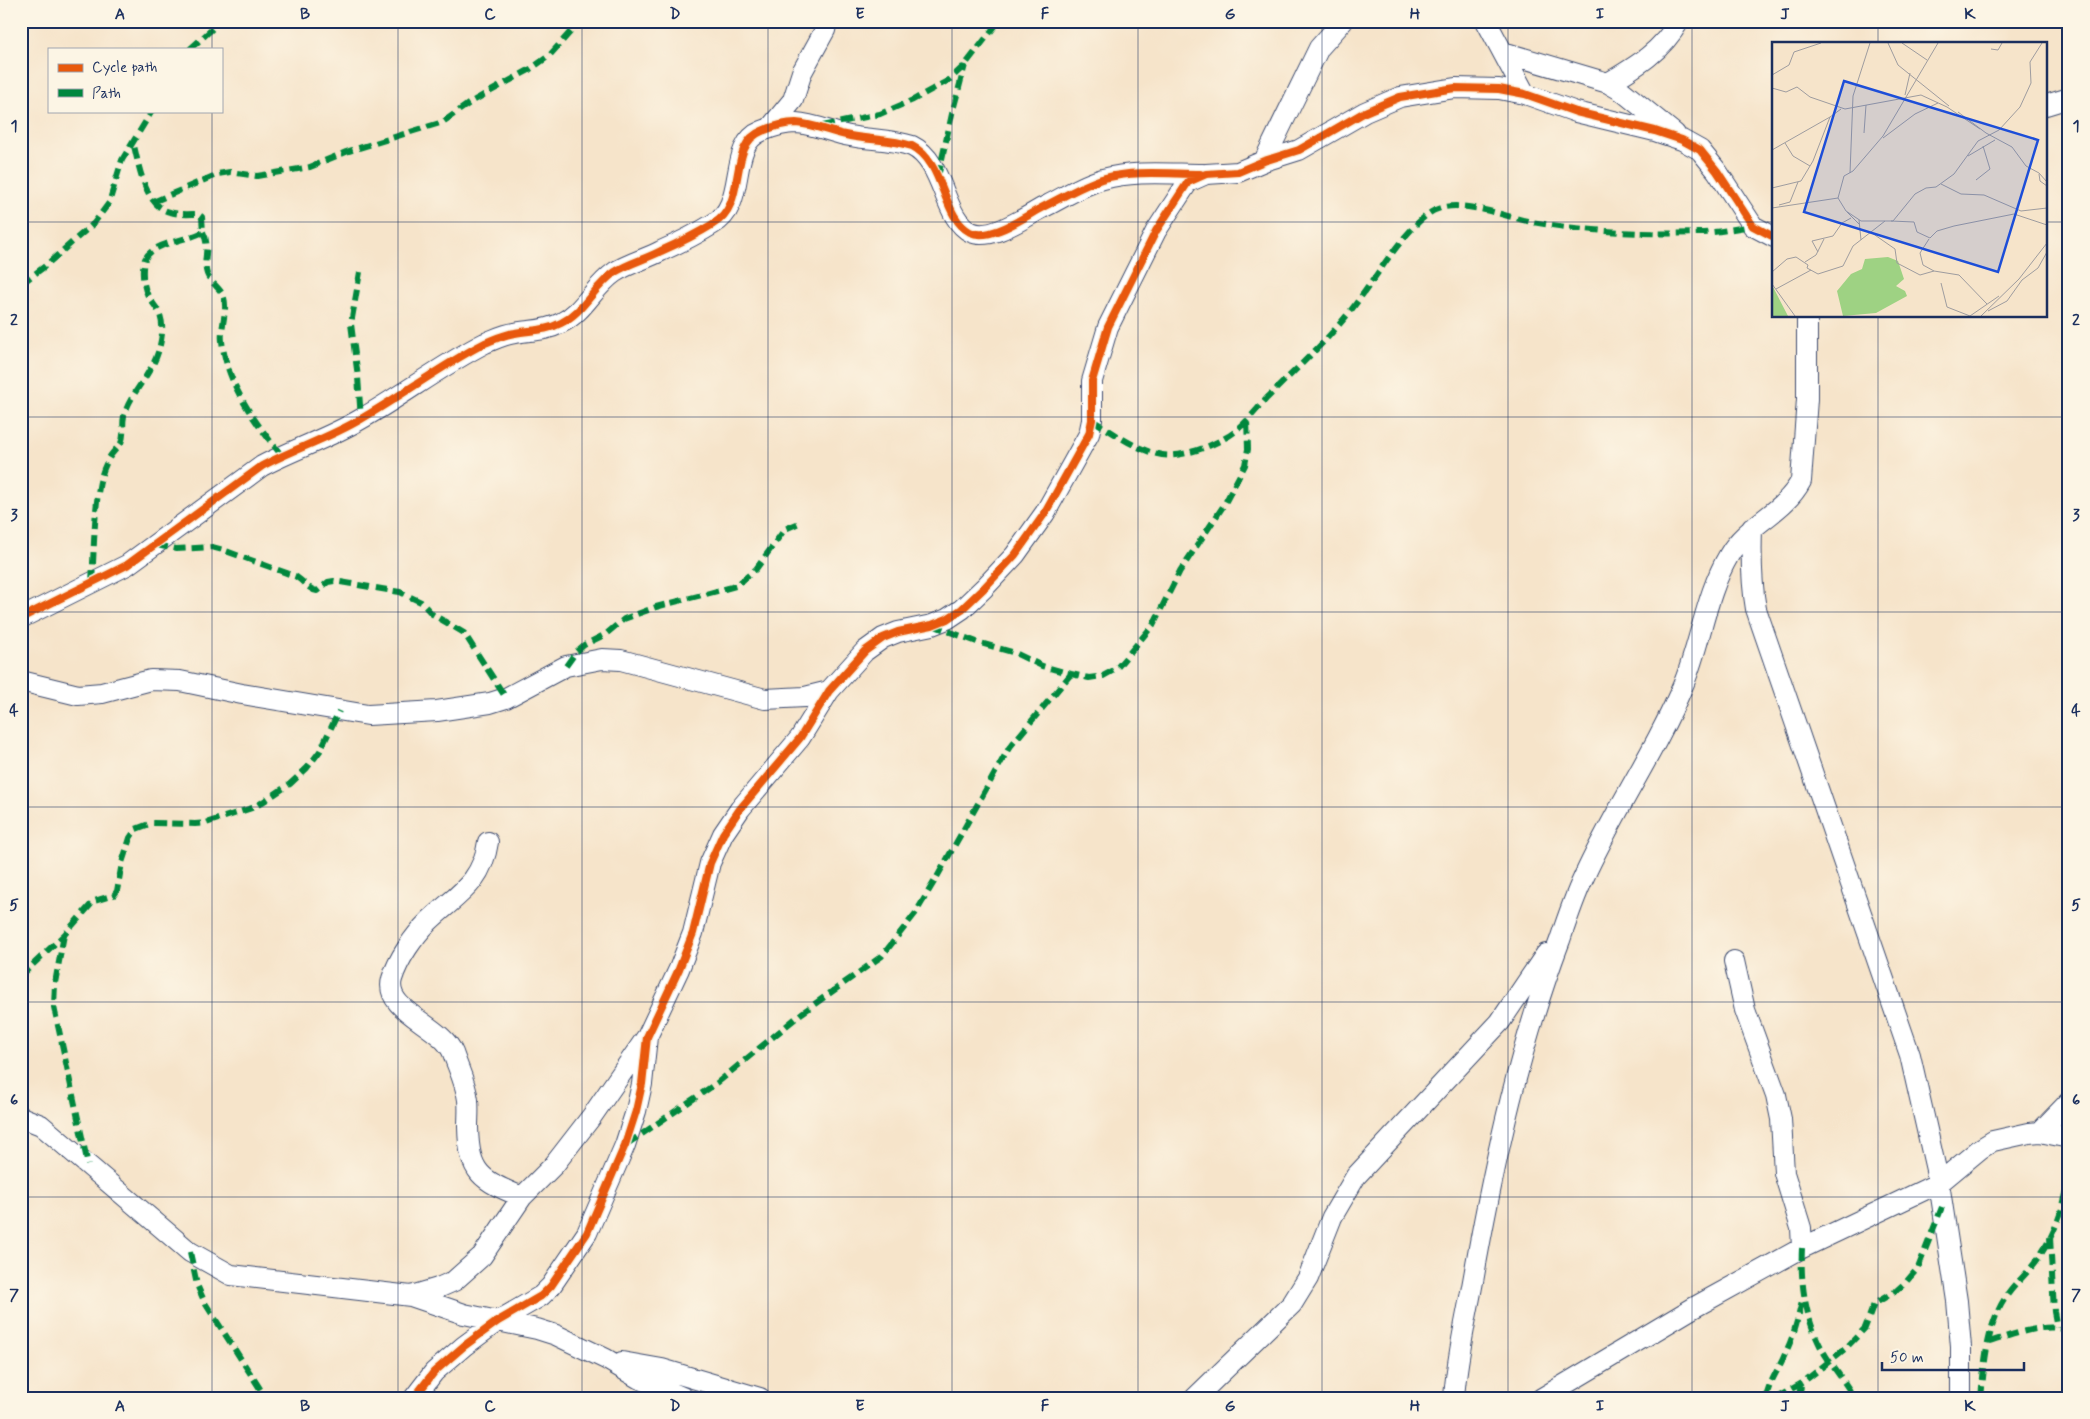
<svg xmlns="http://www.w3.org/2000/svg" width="2090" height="1419" font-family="Mynerve,sans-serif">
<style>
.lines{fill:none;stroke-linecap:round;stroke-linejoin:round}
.minor-casing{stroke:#3c4a6e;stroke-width:22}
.minor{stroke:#fff;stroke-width:20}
.quiet{stroke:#00873e;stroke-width:6;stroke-dasharray:12 6;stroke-linecap:butt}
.cycleway-casing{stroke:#fcf5e5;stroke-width:11}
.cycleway{stroke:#e8590c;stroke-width:8}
.grid{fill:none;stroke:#1b2f5e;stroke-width:1;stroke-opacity:0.55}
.inset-road{fill:none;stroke:#9e9c9f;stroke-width:1}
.view{fill:#1d4ed8;fill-opacity:0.15;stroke:#1d4ed8;stroke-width:2.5}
.inset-edge{fill:none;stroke:#1b2f5e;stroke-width:2.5}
.neatline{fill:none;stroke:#1b2f5e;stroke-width:2}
.grid-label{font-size:16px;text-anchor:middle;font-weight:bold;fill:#1b2f5e}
</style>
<rect width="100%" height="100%" fill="#fcf5e5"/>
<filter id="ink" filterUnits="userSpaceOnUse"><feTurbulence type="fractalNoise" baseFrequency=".02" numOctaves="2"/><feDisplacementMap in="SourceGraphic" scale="10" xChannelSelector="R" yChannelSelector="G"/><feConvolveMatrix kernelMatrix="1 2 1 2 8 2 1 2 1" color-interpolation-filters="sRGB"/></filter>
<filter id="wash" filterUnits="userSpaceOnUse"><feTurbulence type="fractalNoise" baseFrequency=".0096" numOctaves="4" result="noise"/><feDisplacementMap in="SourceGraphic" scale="20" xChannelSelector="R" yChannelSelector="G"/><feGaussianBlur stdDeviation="1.12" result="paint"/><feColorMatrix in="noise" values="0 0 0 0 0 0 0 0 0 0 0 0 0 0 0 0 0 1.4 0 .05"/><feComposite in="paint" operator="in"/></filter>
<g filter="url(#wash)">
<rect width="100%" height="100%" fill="#f6e4ca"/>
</g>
<g filter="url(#ink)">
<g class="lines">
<g class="minor-casing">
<path id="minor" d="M1486,21L1525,94
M1503,52L1608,83L1622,91L1675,134
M1608,83C1637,66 1662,51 1679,21
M2046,105L2069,98
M770,128L793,100L802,72L825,30L827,21
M1264,161L1319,48L1343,21
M1752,528C1751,556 1751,581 1756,609L1910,1055L1939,1183L1957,1301L1961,1347V1398
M21,618L127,565L262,466C294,449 329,438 361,419C403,395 442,365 485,343C495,339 505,334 515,333C531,330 546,331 561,323C585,311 593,287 615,272C629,263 646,259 661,251C679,243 697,234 713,224C749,204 726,145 762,131C772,127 785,123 796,123C814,124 833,133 850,136C870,140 892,139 912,146C945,162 943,219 971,232C992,242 1029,214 1048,205C1066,196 1084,184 1103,179C1135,170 1170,174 1203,174
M21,681L78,695L102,693L151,680L180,681L242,694L368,715L437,711L490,703L506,698L566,666L602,659L621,660L765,699L805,697L829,691
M488,842C482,884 456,895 429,921C414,936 398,959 392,979C383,1011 442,1025 453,1053C458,1068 466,1084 468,1100C469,1109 468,1118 468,1127C469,1174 481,1180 522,1197
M1734,961L1745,1010L1776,1095L1781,1119L1784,1173L1801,1228L1802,1248
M21,1117L41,1125L190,1252L231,1275L411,1296L464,1314L537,1329L556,1335L606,1359L638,1378L684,1398
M2040,1132L2069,1102
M411,1296L438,1288L454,1281L482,1256L522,1197L554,1165L592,1116L646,1038
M622,1362L662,1369L760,1398
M414,1398L434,1372L464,1346L498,1321L541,1296L551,1286L587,1233L625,1145L636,1111L642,1084L647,1037L679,969L693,933L710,863L723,834L740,809L800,738L829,691L865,651L883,638L898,632L932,625L947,619L962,609L984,588L1015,555L1045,513L1089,434L1092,420V381L1108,327L1156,231L1188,182L1206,174L1238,172L1264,161L1299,150L1365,112L1400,97L1455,88L1499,89L1525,94L1576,112L1655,131L1682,140L1700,150L1717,171L1753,226L1774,237
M1195,1398L1292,1304L1308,1278L1332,1217L1356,1176L1500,1022L1546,954
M1454,1398C1457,1353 1469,1308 1476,1264C1496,1154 1520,1045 1560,940C1567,919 1574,898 1583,879C1613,812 1656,751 1684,683C1701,641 1706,594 1729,555C1747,524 1784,513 1801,481L1807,399V316
M1542,1398L1693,1308L1802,1248L1939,1183L1980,1149L1993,1141L2029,1133L2040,1132L2069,1138"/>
</g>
<use href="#minor" class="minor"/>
<path class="quiet" d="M190,49L221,21
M822,126L880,114L913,100L949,80L965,65L999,21
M938,177L952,114L965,65
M153,202L218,174L230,172L257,176L310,167L346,152L443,122L471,102L529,70L549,56L580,21
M203,232C211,247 202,259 207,274C210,282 219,287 223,295C229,309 220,327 222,341C227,385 255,422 282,456
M360,272L351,324L358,377L361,419
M21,284L44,267L94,223L109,203L122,160L152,111
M1092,420C1115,433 1135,450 1162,455C1179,458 1210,447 1225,438C1240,431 1256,410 1267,398C1299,366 1334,335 1360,298C1378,274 1407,226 1433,211C1458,197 1505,217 1532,222C1586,231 1644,235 1699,233C1717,233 1736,228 1753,226
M156,545L176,549L212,547L223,550L295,576C302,580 309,590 317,591L328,582L334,581L400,592L421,602L432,614L464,633L506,698
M92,582C94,551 94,517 99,487C101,475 105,464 111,455C114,451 118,447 121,443C125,435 122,425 124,416C130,393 153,373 159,349C162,338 164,326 160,315C157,307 152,303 148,296C143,286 141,269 145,259C153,242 187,241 203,232L202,217L198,214C189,214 179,215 170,212C144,206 139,164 133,142
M932,625L977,642L1015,653L1042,666L1071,674L1089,678L1103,676L1116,669L1153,625L1180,571L1224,505L1235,484L1245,465L1248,449L1247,419
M566,666L576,652L584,645L606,634L624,619L656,607L736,586L756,569L785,529L799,523
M64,935L55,983L54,1007L88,1165
M21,978L25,972L64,935L94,901L114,895L117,891L122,863L130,838L136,829L152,823L195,824L206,823L255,807L290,784L307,768L320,751L339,711
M627,1144L717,1083L802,1013L882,956L915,914L937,877L1009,748L1071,674
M2050,1237L2054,1312L2057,1327
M1802,1248C1800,1285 1806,1324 1826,1356C1835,1370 1846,1383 1854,1398
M190,1252L197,1285L205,1303L266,1398
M1989,1342C2012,1335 2047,1321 2069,1331
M1766,1398C1769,1382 1779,1369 1785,1354C1794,1336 1798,1317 1803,1298
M1776,1398L1802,1383L1846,1348L1865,1328L1874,1304L1896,1291L1906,1282L1918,1268L1942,1207
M1798,1398L1802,1383
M1981,1398C1984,1368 1986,1336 1999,1309C2009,1287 2029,1274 2041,1254C2055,1233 2065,1204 2069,1179"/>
<g class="cycleway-casing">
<path id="cycleway" d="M21,618L127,565L262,466C294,449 329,438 361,419C403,395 442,365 485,343C495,339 505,334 515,333C531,330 546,331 561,323C585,311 593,287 615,272C629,263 646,259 661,251C679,243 697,234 713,224C749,204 726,145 762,131C772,127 785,123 796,123C814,124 833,133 850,136C870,140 892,139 912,146C945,162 942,218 970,232C991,242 1025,216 1043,207C1063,197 1084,184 1105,178C1135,170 1169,174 1200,174
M414,1398L434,1372L464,1346L498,1321L541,1296L551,1286L587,1233L625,1145L636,1111L642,1084L647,1037L679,969L693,933L710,863L723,834L740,809L800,738L829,691L865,651L883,638L898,632L932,625L947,619L962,609L984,588L1015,555L1045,513L1089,434L1092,420V381L1108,327L1156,231L1188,182L1206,174L1238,172L1264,161L1299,150L1365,112L1400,97L1455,88L1499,89L1525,94L1576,112L1655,131L1682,140L1700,150L1717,171L1753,226L1774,237"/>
</g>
<use href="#cycleway" class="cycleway"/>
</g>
</g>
<path class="grid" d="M212,21V49M398,21V1398M582,21V1398M768,21V1398M952,21V1398M1138,21V1398M1322,21V1398M1508,21V1398M1692,21V1398M1878,21V44M212,111V1398M21,222H1774M2046,222H2069M1878,316V1398M21,417H2069M21,612H2069M21,807H2069M21,1002H2069M21,1197H2069"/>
<g transform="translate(1772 42)">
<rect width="275" height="275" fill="#f6e4ca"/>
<path d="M116,215L126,219L132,237L124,244L133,249L135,254L104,271L71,274L65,249L79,232L90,227L93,217ZM0,243L16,274H0Z" fill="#9ed283"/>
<path class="inset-road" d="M116,1L126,23L177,64M130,1L155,18M219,7L226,8L230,1M0,33L17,23L22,10L49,1M0,46L14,50L25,45L38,55L73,67L149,53L175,65L208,87M133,53L138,31M186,70L214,91L240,105L254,124L267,131L275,140M92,91L94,63M111,96L143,72L166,61M13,101L21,114L38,124M0,108L58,75M196,114L223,98M78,131L81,54L98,1M267,132L268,139L275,144M204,138L218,127L211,104M169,142L189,152L212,153L249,169L275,166M0,146L29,139L41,119L58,75L69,67M66,156L72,134L81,129L111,94L166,1M7,163L18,160L26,140M0,166L66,156L74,169L89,179H121L143,152L154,146L164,145L182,132L206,99L227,88L248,65L259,41L258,20L270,1M75,170L87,182M87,178L89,198M119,179L142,180L145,190L158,196L165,189L182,184L242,172L275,183M100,191L123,207L125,221L148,233L162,229L187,233L215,262M157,197L148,211L151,223L162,229M46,210L40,199L61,194L70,181L79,176M33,220L44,213L52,197M0,230L15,217L24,215L36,223L35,226L46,232L71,224L81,204L113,179M169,241L175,265L198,274M0,242L23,274M4,247L39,228M216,269L235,259L250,238L266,226L275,210M198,274L227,254M209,274L247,237L275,201"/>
<path class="view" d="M72,39L266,98L226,230L32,170Z"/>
<rect width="275" height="275" class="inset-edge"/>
</g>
<rect width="2090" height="1419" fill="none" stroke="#fcf5e5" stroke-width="55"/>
<rect x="48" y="48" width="175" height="65" fill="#fcf5e5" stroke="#a2a6af"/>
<rect x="58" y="64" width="25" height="8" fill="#e8590c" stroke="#a2a6af"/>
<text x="92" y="72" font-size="15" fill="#1b2f5e">Cycle path</text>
<rect x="58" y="89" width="25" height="8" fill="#00873e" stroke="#a2a6af"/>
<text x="92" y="98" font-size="15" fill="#1b2f5e">Path</text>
<path d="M1882 1362v8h142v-8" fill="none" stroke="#1b2f5e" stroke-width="2.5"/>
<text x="1890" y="1362" font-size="15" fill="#1b2f5e" stroke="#fcf5e5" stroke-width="4" paint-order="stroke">50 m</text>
<rect x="28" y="28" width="2034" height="1364" class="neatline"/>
<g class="grid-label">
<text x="120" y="19">A</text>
<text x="305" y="19">B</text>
<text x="490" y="19">C</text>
<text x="675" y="19">D</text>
<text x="860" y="19">E</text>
<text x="1045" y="19">F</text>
<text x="1230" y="19">G</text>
<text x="1415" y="19">H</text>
<text x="1600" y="19">I</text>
<text x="1785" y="19">J</text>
<text x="1970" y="19">K</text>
<text x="14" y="131">1</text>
<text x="2076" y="131">1</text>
<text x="14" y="325">2</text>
<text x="2076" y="325">2</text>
<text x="14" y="520">3</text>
<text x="2076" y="520">3</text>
<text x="14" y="715">4</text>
<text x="2076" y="715">4</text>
<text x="14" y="910">5</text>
<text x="2076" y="910">5</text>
<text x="14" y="1105">6</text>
<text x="2076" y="1105">6</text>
<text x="14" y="1300">7</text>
<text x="2076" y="1300">7</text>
<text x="120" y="1411">A</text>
<text x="305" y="1411">B</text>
<text x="490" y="1411">C</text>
<text x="675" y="1411">D</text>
<text x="860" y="1411">E</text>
<text x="1045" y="1411">F</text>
<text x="1230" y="1411">G</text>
<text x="1415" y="1411">H</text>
<text x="1600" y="1411">I</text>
<text x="1785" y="1411">J</text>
<text x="1970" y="1411">K</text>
</g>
</svg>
